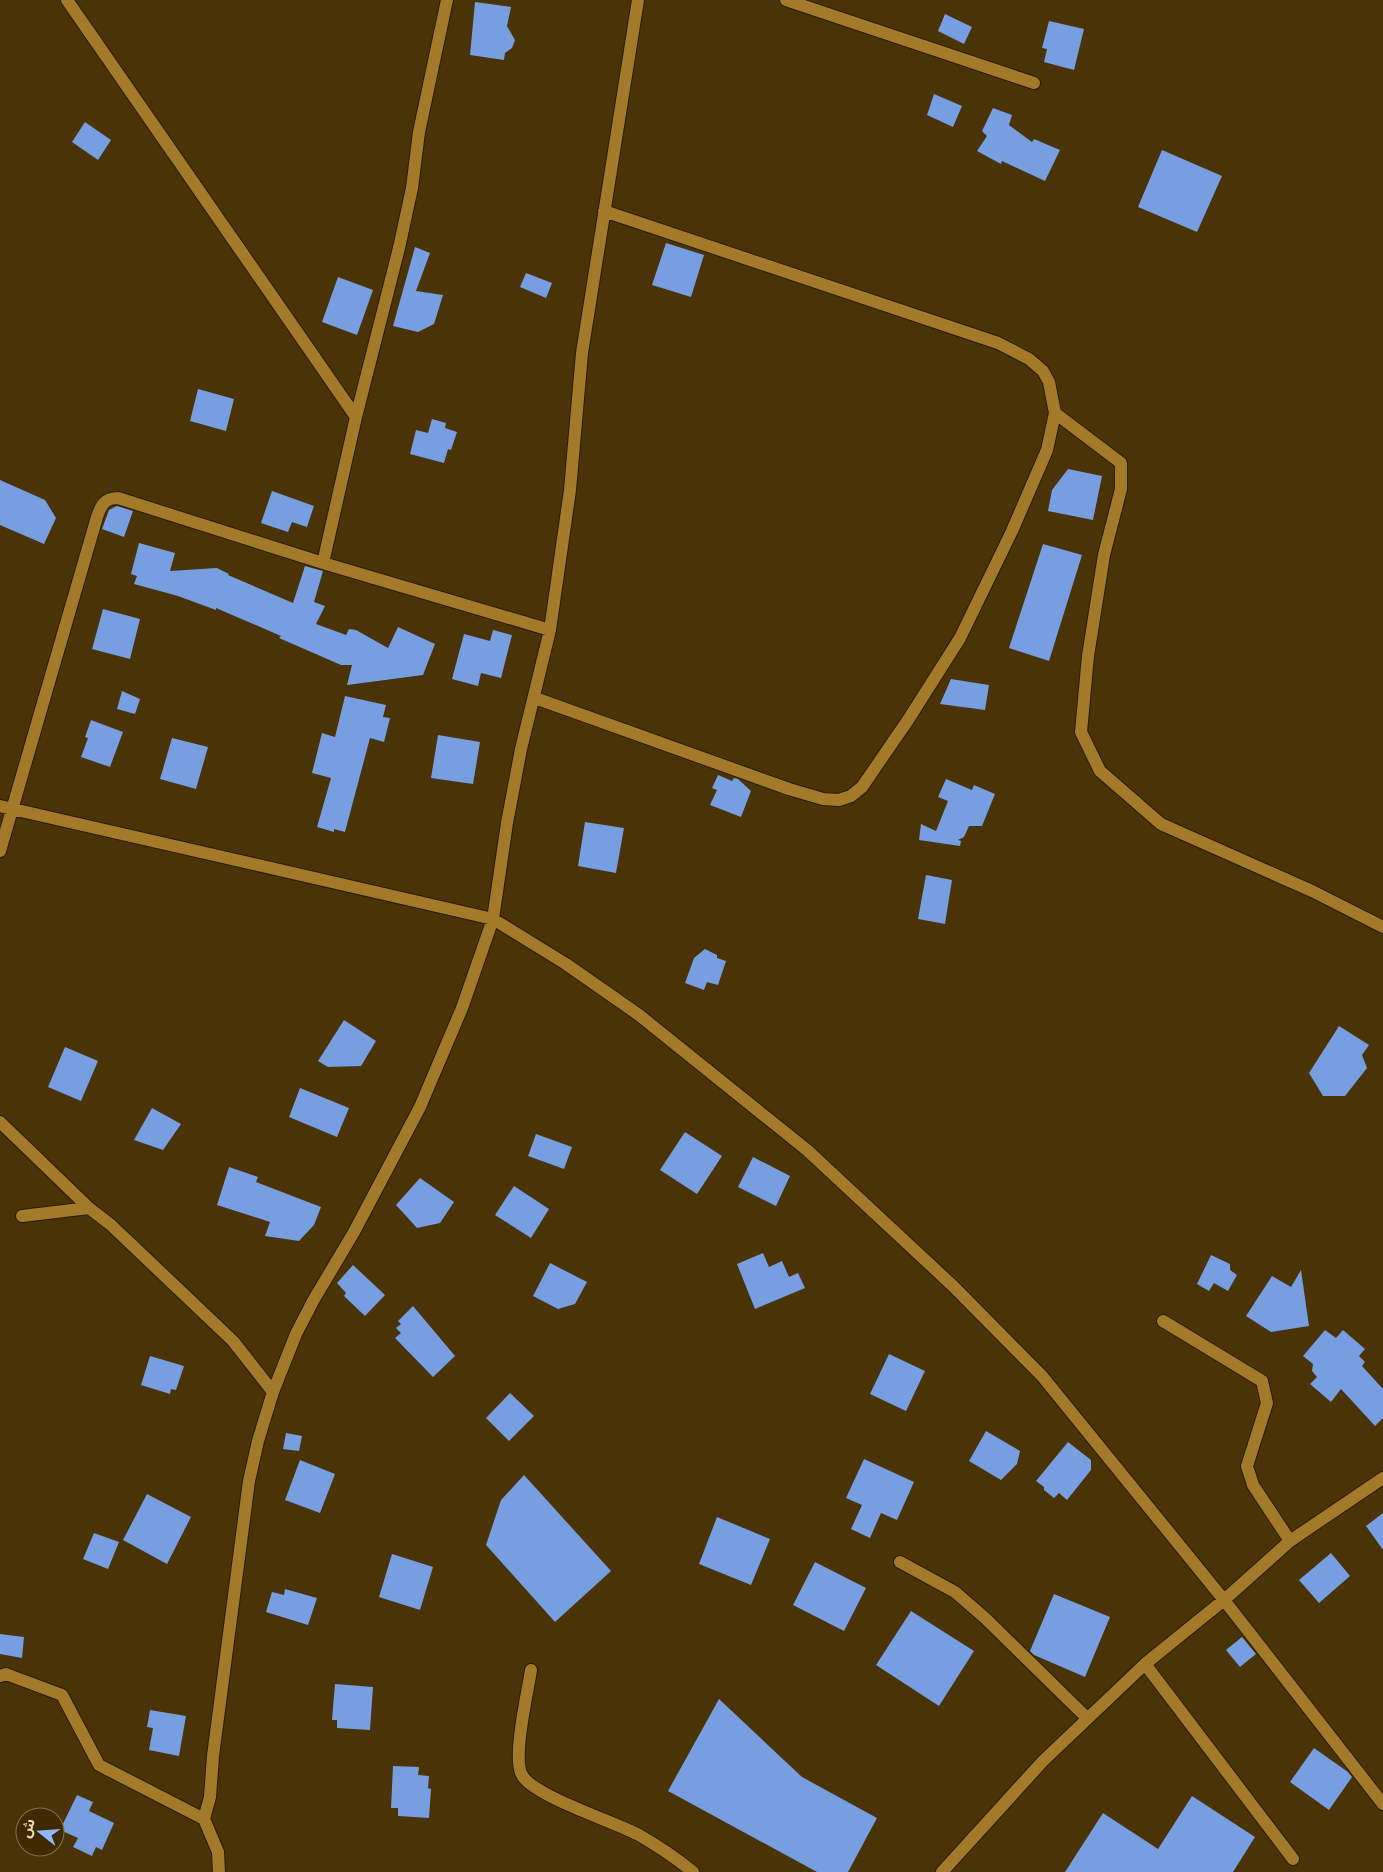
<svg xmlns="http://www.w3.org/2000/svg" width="1383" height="1872" font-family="'Fira Sans','Noto Sans Arabic',sans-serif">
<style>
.building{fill:#779ee1}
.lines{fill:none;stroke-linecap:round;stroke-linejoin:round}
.minor-casing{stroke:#291c04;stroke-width:14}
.minor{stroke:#a37a2a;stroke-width:12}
</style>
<rect width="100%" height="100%" fill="#493307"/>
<path class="building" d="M475,2L511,7L507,26L515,40L512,48L505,53L504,60L470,55Z
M945,14L972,27L964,44L938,31Z
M1049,21L1084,29L1074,70L1044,62L1047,49L1042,48Z
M934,94L962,106L953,127L927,115Z
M993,108L1012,115L1009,125L1032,142L1034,139L1060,150L1045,181L1002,161L1001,164L977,151L987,136L982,131Z
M85,122L111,140L98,160L72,142Z
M1162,150L1222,176L1197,232L1138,207Z
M666,243L704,255L691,297L652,285Z
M415,247L430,253L416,291L443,295L434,324L418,332L393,326Z
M526,273L552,283L546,298L520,287Z
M338,277L373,290L357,335L322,322Z
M198,389L234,399L226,431L190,421Z
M432,419L446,423L445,428L457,432L451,450L448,449L444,463L410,454L416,430L428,433Z
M1068,469L1102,476L1093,520L1048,511L1052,490Z
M0,480L45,500L56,518L44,544L0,525Z
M272,491L314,506L307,527L292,522L288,532L261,523Z
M117,506L133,511L124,537L102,529L109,510Z
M139,543L175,553L170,571L217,568L229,574L228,575L293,603L305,566L323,571L314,602L325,606L316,624L346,635L349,629L356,630L388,648L398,627L435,644L423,675L347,685L352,665H341L279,638L281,636L216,608V610L178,596L134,584L137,576L131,574Z
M1043,544L1082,555L1049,661L1009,648Z
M103,609L140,619L130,659L92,649Z
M493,630L512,635L501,678L481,673L478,686L452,679L464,634L490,641Z
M951,679L989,685L985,710L940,704Z
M122,691L140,699L135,714L117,709Z
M345,696L386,705L383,717L390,718L384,742L370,738L345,832L334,829V832L317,827L331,778L312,773L322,733L335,737Z
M91,720L123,732L110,767L81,757L88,738L85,737Z
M438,735L480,742L473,784L431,778Z
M172,738L208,747L196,789L160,779Z
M718,775L732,781L734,778L738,779L751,791L741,817L710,805L717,790L712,788Z
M946,779L972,790L974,785L995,794L982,826H969L964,837L958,840L961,841L960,846L919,840L921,824L936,831L948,801L938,797Z
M585,822L624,828L616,873L578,866Z
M926,875L952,880L945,924L918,919Z
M705,949L717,955V958L726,961L718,985L707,982L704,990L685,983L694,958Z
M344,1020L376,1041L361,1066L328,1067L318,1061Z
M1339,1026L1369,1045L1362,1055L1367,1068L1345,1096H1323L1309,1073Z
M65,1047L98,1061L81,1101L48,1087Z
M300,1088L349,1108L337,1137L289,1117Z
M152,1108L181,1124L163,1150L134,1140Z
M685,1132L722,1156L697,1194L660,1170Z
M536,1134L572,1147L564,1169L528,1156Z
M753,1157L790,1176L776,1206L738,1187Z
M229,1167L258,1177L256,1182L321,1207L314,1225L299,1241L265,1236L270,1222L217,1205Z
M420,1178L454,1202L440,1223L417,1228L396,1205Z
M514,1186L549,1209L531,1238L495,1215Z
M763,1253L769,1267L782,1261L789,1277L798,1273L805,1288L755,1309L737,1264Z
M1211,1255L1230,1264V1270L1237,1275L1228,1291L1214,1283L1209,1291L1197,1284Z
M550,1263L587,1282L575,1304L558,1309L533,1296Z
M353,1265L385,1295L365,1316L344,1296L346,1293L337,1283Z
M1301,1270L1309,1326L1271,1332L1246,1316L1272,1276L1291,1287Z
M413,1306L455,1356L433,1377L395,1338L401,1333L396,1328L401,1324L398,1321Z
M1325,1330L1336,1338L1343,1330L1365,1349L1359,1356L1365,1362L1362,1366L1383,1389V1418L1375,1426L1341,1389L1331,1402L1310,1384L1317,1377L1312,1371L1313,1364L1303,1356Z
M889,1354L925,1371L906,1411L870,1394Z
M150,1356L184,1366L176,1390L171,1389L170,1394L141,1385Z
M510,1393L534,1416L509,1441L486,1418Z
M986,1431L1020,1451L1017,1464L1001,1480L969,1461Z
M286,1433L302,1436L299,1451L283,1449Z
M1068,1442L1091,1460V1470L1067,1500L1059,1493L1054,1498L1044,1490V1487L1036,1481Z
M864,1459L914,1482L897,1520L881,1513L870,1538L851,1529L862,1505L846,1498Z
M300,1460L335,1474L320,1513L285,1500Z
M524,1475L611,1571L555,1622L486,1545L501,1500Z
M147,1494L191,1517L167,1564L123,1540Z
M1383,1513V1550L1366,1526Z
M717,1517L770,1539L751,1585L699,1564Z
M94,1533L119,1542L108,1569L83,1559Z
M1331,1553L1350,1576L1319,1603L1299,1580Z
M392,1554L433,1567L420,1610L379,1597Z
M815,1562L866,1588L844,1631L793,1605Z
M285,1589L317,1598L308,1625L266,1612L272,1592L284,1595Z
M1054,1594L1110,1617L1085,1677L1034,1655L1030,1651Z
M911,1611L974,1651L939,1706L876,1665Z
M0,1634L24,1637L22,1658L0,1654Z
M1242,1637L1256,1654L1240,1667L1226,1650Z
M335,1684L373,1687L370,1730L337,1728V1720H332Z
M719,1699L802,1777L877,1818L848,1872H817L668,1791Z
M150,1710L186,1716L179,1756L149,1750L153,1728L147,1727Z
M1314,1748L1348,1772L1352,1777L1329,1810L1290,1782Z
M393,1766L419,1767L418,1775L429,1776L428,1788L431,1789L429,1818L398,1816V1808H391Z
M77,1795L93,1802L89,1811L114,1823L102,1850L96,1847L92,1856L73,1847L78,1838L60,1830Z
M1192,1796L1255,1837L1233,1872H1065L1103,1813L1158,1849Z"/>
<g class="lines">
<g class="minor-casing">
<path id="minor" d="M67,0L356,417
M786,0L1034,83
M1055,413L1121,463V489L1104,555L1088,656L1081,732L1100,771L1161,824L1312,891L1383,927
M323,563L356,417L399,248L412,188L419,132L447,0
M535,698L789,789L823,799L839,800L851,796L862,787L908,720L960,638L1012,531L1047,450L1055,413L1049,382L1043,371L1029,359L998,343L604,211
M0,806L493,919L566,964L639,1015L807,1150L953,1286L1042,1376L1224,1600L1383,1804
M0,851L97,517C101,505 105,498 118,498L323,563L550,630
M0,1122L89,1208
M22,1216L89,1208L111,1225L233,1341L273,1392
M1163,1321L1262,1381L1267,1403L1247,1466L1253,1485L1290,1541
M900,1562L955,1592L985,1618L1087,1718
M1145,1664L1293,1859
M531,1670C528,1691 512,1758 522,1775C533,1796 615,1822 639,1835C658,1846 676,1858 693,1872
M0,1676L6,1674L62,1695L99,1765L204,1819
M219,1872L218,1852L204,1819L210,1797L213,1756L249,1481L258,1441L273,1392L296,1334L313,1301L354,1232L420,1107L462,1008L493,919L507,823L521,749L550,630L570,490L582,353L638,0
M942,1872L1043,1761L1145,1664L1224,1600L1290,1541L1383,1478"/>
</g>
<use href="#minor" class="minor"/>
</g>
<g transform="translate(40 1832) rotate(287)"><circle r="24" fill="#3e2900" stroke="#856f48"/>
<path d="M0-4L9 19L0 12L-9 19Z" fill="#90b8fd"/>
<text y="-8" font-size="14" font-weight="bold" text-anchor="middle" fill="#efd9b4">ش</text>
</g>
</svg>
